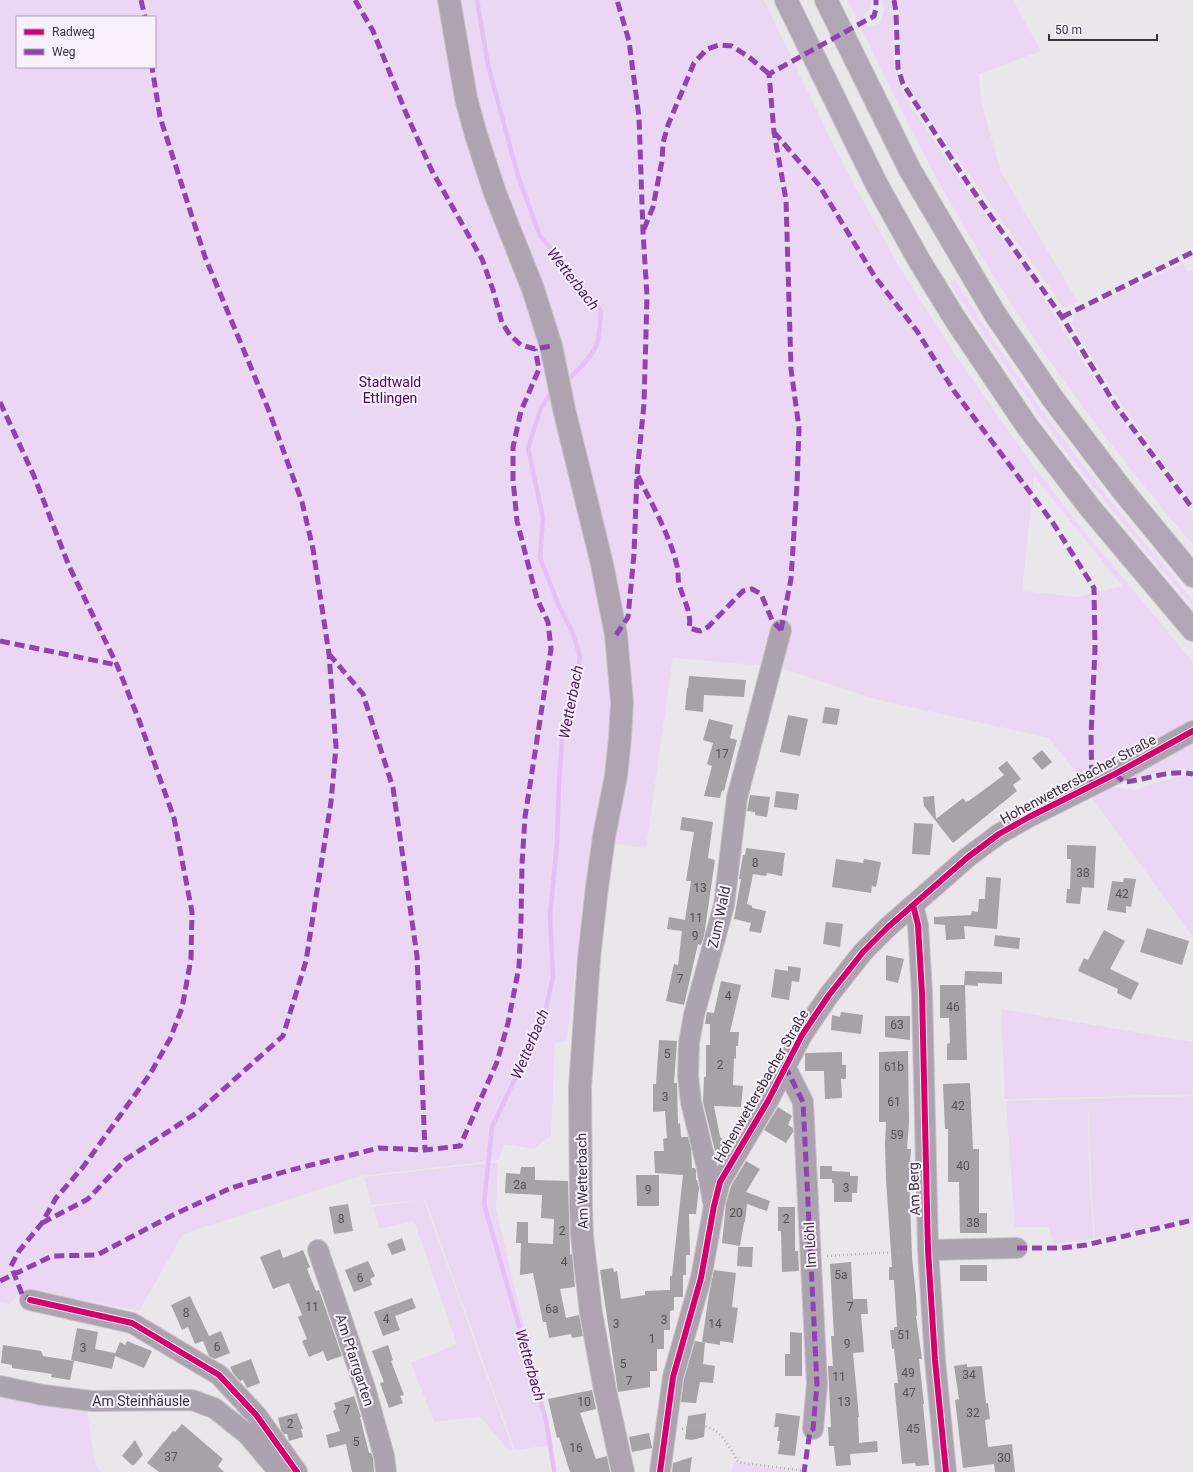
<svg xmlns="http://www.w3.org/2000/svg" width="1193" height="1472" font-family="Roboto,sans-serif">
<style>
.green{fill:#ebd7f3;fill-rule:evenodd}
.lines{fill:none;stroke-linecap:round;stroke-linejoin:round}
.stream{stroke:#e3c1f1;stroke-width:4.5}
.building{fill:#a6a2a7}
.minor-casing{stroke:#c6c3c7;stroke-width:22}
.major-casing{stroke:#c6c3c7;stroke-width:24}
.highway-casing{stroke:#c6c3c7;stroke-width:24}
.path{stroke:#b1aab4;stroke-width:2.5;stroke-dasharray:1 3;stroke-linecap:butt}
.minor{stroke:#aca2b0;stroke-width:20}
.major{stroke:#afa3b2;stroke-width:22}
.highway{stroke:#b2a5b6;stroke-width:22}
.quiet{stroke:#8e44ad;stroke-width:5;stroke-dasharray:10 5;stroke-linecap:butt}
.cycleway-casing{stroke:#f9effd;stroke-width:8}
.cycleway{stroke:#d6006c;stroke-width:6}
.labels{text-anchor:middle;dominant-baseline:central;stroke-width:4;stroke-linejoin:round;paint-order:stroke}
.number-label{font-size:12px;fill:#545054}
.park-label{font-size:14px;fill:#460a59;stroke:#f9effd}
.street-label{font-size:14px;fill:#383439;stroke:#f9effd}
.water-label{font-size:15px;font-style:italic;fill:#501664;stroke:#f9effd}
</style>
<rect width="100%" height="100%" fill="#ebe6ec"/>
<path class="green" d="M0,0H764L833,144L860,195L897,263L954,353L1031,463L1084,531L1193,662V720L1084,783L1049,738L875,699L778,667L673,658L646,848L596,841L583,903L567,1041L555,1043L551,1135L534,1149L503,1144L499,1160L361,1176L183,1234L139,1311L27,1289L8,1304L0,1303ZM17,17H155V67H17ZM1034,476L1122,586L1077,597L1022,591Z
M848,0H872L871,8L863,16L868,27L880,24L884,11L882,0H890L894,21L893,53L895,71L900,85L914,111L960,180L1027,272L1083,362L1118,412L1146,453L1193,514V545C1129,469 1067,390 1013,306C949,209 897,105 848,0Z
M897,0H1013L1041,51L979,74L981,101L1001,172L1078,302L1064,308L915,98L904,77L900,66V22Z
M1183,263L1188,272L1193,270V505L1112,391L1072,324L1075,314Z
M954,278C1024,393 1105,499 1193,600V606C1147,552 1100,497 1057,439C1020,389 986,337 951,285Z
M1193,737V770L1180,768L1135,778H1131L1130,776Z
M1184,776L1193,777V937L1090,795L1108,786L1136,790L1160,781Z
M1001,1009L1192,1042L1193,1036V1094L1005,1099Z
M1193,1096V1218L1095,1240L1091,1177L1088,1099Z
M1088,1099L1089,1178L1094,1239L1053,1244L1049,1227H1015L1006,1101Z
M498,1162L496,1210L553,1445L515,1450L425,1199L424,1200L513,1450L509,1451L480,1416L434,1422L411,1363L457,1344L414,1221L379,1229L373,1207L423,1200L372,1205L364,1177Z
M0,1394L86,1404L95,1463L100,1472H0Z
M734,1462L794,1472H732Z"/>
<g class="lines">
<path class="stream" d="M477,0L488,65L518,176L540,236L572,273L601,311C600,321 600,333 597,343C595,354 574,375 565,381
M553,390L541,408L528,448L543,518L540,558L559,606L572,631L580,656L575,692L563,727L559,783L557,843L550,915L553,978L543,1020L492,1127L484,1204L546,1420L554,1470"/>
</g>
<path class="building" d="M689,676L746,680L744,697L704,695L703,712L685,710L687,688H688Z
M825,707L840,709L837,725L822,723Z
M788,715L808,719L800,756L780,752Z
M709,719L733,725L730,738L737,740L724,791L722,790L720,798L704,796L712,766L707,764L713,743L703,740Z
M1042,750L1052,762L1042,770L1032,758Z
M1007,761L1021,779L1013,785L1017,791L953,843L924,806L923,797L934,796L936,819L963,798L966,802L970,800L1004,775L998,768Z
M776,791L799,794L797,810L774,807Z
M750,795L770,797L767,817L755,815V812L747,811Z
M682,817L713,822L708,858L715,860L704,936L701,945L698,944L684,1005L666,1001L674,964L678,965L682,931L667,929L669,917L685,920L691,881H686L694,832L680,830Z
M914,823L933,824L930,855L912,854Z
M1067,845L1096,846L1094,888L1082,887L1080,904L1066,903L1067,889H1070L1071,859H1067Z
M746,848L785,853L782,876L767,873L766,876L753,874L747,904L752,906V908L766,911L761,933L749,931L751,923L734,919L741,879H739L743,855H745Z
M836,859L863,863L864,859L881,862L876,887L872,886L871,893L832,887Z
M986,877L1001,878L997,929L964,926L965,939L946,940L945,925L934,924V917L971,915L972,911L978,912L979,899H985Z
M1124,878L1136,879L1131,907L1126,906V913L1107,910L1112,881L1123,882Z
M826,922L843,924L840,947L823,944Z
M1147,928L1189,941L1182,965L1140,952Z
M1104,930L1125,941L1110,969L1139,983L1131,1000L1117,993L1118,989L1078,971L1084,958L1088,960Z
M995,935L1020,938L1019,949L994,946Z
M886,955L904,959L898,983L886,980Z
M788,966L801,968L799,982L792,981L789,1000L771,997L775,969L788,971Z
M965,971L1002,972V984L978,983V986L965,985L967,1060H947V1044L950,1043L949,1018H940V985H964Z
M721,981L741,985L730,1032H739L738,1046H736V1059L734,1058L733,1085L743,1086L741,1107L714,1106L720,1137L726,1141L722,1149L723,1155L718,1163L703,1102L704,1077H706V1045H710V1024H705L707,1012L714,1013Z
M841,1012L863,1015L861,1034L831,1030L832,1015L840,1017Z
M885,1016H910V1040L885,1037Z
M659,1040L677,1041L674,1083H677L678,1124L680,1123L681,1137H688L691,1149L692,1168H695L696,1170V1180H697L699,1188L696,1214H689L690,1255H686V1275H683V1297H674V1310L670,1311V1330H664V1349H657V1371H650V1387L618,1392L600,1270L613,1268L614,1272L617,1271L621,1299L645,1295V1291L670,1290V1276H672L683,1175L655,1173L654,1151H664L663,1139L667,1138L665,1111L653,1112V1084H656Z
M908,1051L909,1122L907,1149H911L909,1175L912,1257L916,1296L917,1316H916L922,1359H919L924,1404H923L929,1465L916,1466L915,1463L902,1464L894,1383H898L894,1349H892L890,1330H894V1327H897L894,1280H889V1267H892L886,1179L885,1145L886,1122H879V1052Z
M842,1052V1065H846V1079H841L842,1098L825,1099L824,1071H805V1054L806,1053Z
M970,1083L973,1149H979V1213H987V1233H960L959,1182H948V1129H945L943,1084Z
M778,1107L792,1116L788,1125L793,1128V1132L786,1143L764,1130Z
M746,1161L760,1169L746,1192L770,1201L767,1211L747,1204L745,1222H744L740,1246L722,1243L726,1204L731,1186Z
M820,1166H832V1171L850,1172V1176H858L857,1193H852V1202H834V1183H832V1175V1179H820Z
M521,1167H535V1180L568,1181L570,1255L572,1254L575,1287L560,1289L566,1318L579,1315L583,1336L572,1338L571,1334L549,1338L546,1322H543L533,1273L520,1275L521,1243H516L517,1222H528V1243L553,1244L554,1219L541,1218L542,1195L505,1193L506,1173L520,1174Z
M636,1175H659V1206H637Z
M348,1204L353,1231L334,1234L329,1207Z
M778,1207H795V1251H798L799,1271L782,1272L781,1231H778Z
M402,1238L406,1250L392,1255L387,1244Z
M738,1247H753L752,1267L737,1266Z
M280,1249L283,1258L303,1250L310,1267L307,1269L316,1291L319,1290L342,1356L327,1361L323,1351L309,1357L302,1341L307,1339L298,1317L302,1315L289,1283L273,1289L260,1257Z
M368,1261L375,1276L370,1279L372,1285L354,1292L345,1270Z
M851,1262L853,1299H867L868,1314H861L864,1352L853,1353L859,1417H858L859,1443L877,1441L878,1452L850,1454L851,1465L836,1466L834,1446H829L828,1427H831L828,1366H833L831,1336H834L830,1264Z
M960,1265H987V1281H960Z
M714,1270L736,1273L732,1307L738,1308L733,1343L720,1341V1345L702,1342L709,1294Z
M190,1296L209,1336L221,1331L230,1353L215,1359L209,1356L203,1341L195,1344L188,1327L182,1330L171,1305Z
M412,1298L416,1308L395,1316L400,1330L383,1336L374,1312Z
M77,1328L98,1332L95,1349L115,1353V1354L120,1342L125,1345L127,1341L152,1351L144,1368L115,1356L112,1369L71,1360Z
M790,1332L802,1333V1376H785V1354H790Z
M695,1341L705,1343L703,1364L715,1366L713,1383L700,1382L696,1403L681,1402L684,1379Z
M3,1345L41,1351L43,1356L74,1361L70,1380L51,1377L52,1374L12,1368V1365L1,1363Z
M388,1345L393,1360L391,1361L404,1395L400,1396L403,1403L389,1408L380,1383L384,1382L372,1351Z
M251,1359L260,1383L247,1388L243,1380L240,1381L233,1373L230,1367Z
M967,1364V1367L982,1366L986,1403H988L990,1419L985,1420L988,1447L1012,1444L1015,1472H995L994,1464L963,1468L955,1400L959,1399L954,1366Z
M592,1390L596,1409L580,1413L596,1459L607,1456L610,1472H570L559,1437L557,1438L548,1399Z
M354,1396L361,1417H360L369,1453H371L373,1458L374,1472H352L346,1444L329,1448L326,1435L340,1431L333,1411L336,1409L334,1403Z
M297,1413L303,1429H301L303,1437L289,1441L287,1434H284L281,1430L278,1418Z
M706,1413L704,1437L692,1440L685,1439L688,1416Z
M776,1413L800,1416L795,1456L778,1454L780,1441H777L779,1427H774Z
M182,1424L223,1459L218,1466L224,1472H159L147,1463L173,1431L175,1432Z
M649,1433L652,1448L632,1452L629,1437Z
M135,1440L143,1455L133,1466L122,1456Z
M692,1457L690,1472H672L673,1463Z"/>
<g class="lines">
<g class="minor-casing">
<path id="minor" d="M913,905L918,925L922,993L928,1250L935,1360L946,1472
M785,1066L803,1102L817,1384L813,1429
M713,1202L707,1168L691,1102L688,1076L689,1043L694,1015L724,905L737,798L781,630
M318,1250L365,1388L384,1456L386,1472
M928,1250L1017,1248
M30,1300L132,1323L219,1375L257,1416L297,1472
M0,1386L43,1395L92,1401L192,1400L214,1408L247,1434L279,1472
M660,1472L673,1377L701,1278L714,1206L720,1182L768,1101L802,1035L829,995L863,952L888,927L968,857L999,834L1029,817L1115,774L1193,731"/>
</g>
<g class="major-casing">
<path id="major" d="M449,0L466,98L476,135L495,193L533,289L551,346L564,409L602,564L616,635L622,702L620,738L616,776L604,837L597,887L589,958L580,1088L581,1208L582,1236L591,1313L605,1390L623,1472"/>
</g>
<g class="highway-casing">
<path id="highway" d="M786,0L877,185L920,262L957,322L1027,426L1091,509L1193,630
M826,0L910,170L995,314L1053,399L1123,491L1193,576"/>
</g>
<path class="path" d="M827,1256L912,1251
M682,1429C713,1417 725,1438 738,1462L804,1471"/>
<use href="#minor" class="minor"/>
<use href="#major" class="major"/>
<use href="#highway" class="highway"/>
<path class="quiet" d="M141,0L145,17
M355,0L373,31L406,113L432,171L482,259L493,290L502,323L510,335L521,345L535,349L551,346
M894,0L896,12L898,68L903,84L967,182L1062,317L1116,406L1193,509
M774,132L819,185L875,277L917,331L954,391L1053,523L1094,588L1095,649L1091,735L1092,786
M644,229L653,207L662,161L663,143L668,125L694,63L707,49L719,45L732,46L749,57L769,74
M1062,317L1193,252
M0,402L34,476L69,566L117,665L139,720L174,818L192,912L191,959L182,1008L170,1039L150,1074L83,1167L56,1198L42,1223L19,1251L11,1266L22,1294L30,1300
M638,476C651,502 671,538 677,566C679,573 677,581 680,587C684,601 692,613 689,628L700,631L708,627L743,591L752,589L761,594L772,620L781,630
M781,630L791,579L797,485L799,428L791,369L786,200L774,132L769,74L874,16L876,9V0
M616,635L628,617L634,554L637,474L644,404L647,296L643,232L639,117L629,41L617,0
M0,641L117,665
M329,654L363,694L393,788L417,956L425,1150
M1115,774L1124,782C1146,780 1170,769 1193,774
M785,1066L803,1102L817,1384L813,1429L810,1431L804,1472
M42,1223L88,1199L125,1160L198,1112L283,1036L306,961L331,802L336,747L329,654L313,549L302,502L269,411L205,257L160,117L152,67
M1017,1248H1062L1086,1245L1193,1220
M0,1281L52,1256L97,1255L173,1215L231,1188L287,1171L379,1148L425,1150L460,1146L497,1062L508,1023L519,967L521,920L522,865L525,817L551,649L548,622L537,599L517,521L513,480V447L521,411L539,369L535,349"/>
<g class="cycleway-casing">
<path id="cycleway" d="M913,905L918,925L922,993L928,1250L935,1360L946,1472
M30,1300L132,1323L219,1375L257,1416L297,1472
M660,1472L673,1377L701,1278L714,1206L720,1182L768,1101L802,1035L829,995L863,952L888,927L968,857L999,834L1029,817L1115,774L1193,731"/>
</g>
<use href="#cycleway" class="cycleway"/>
</g>
<g class="labels">
<g class="number-label">
<text x="722" y="754">17</text>
<text x="755" y="863">8</text>
<text x="1083" y="873">38</text>
<text x="700" y="888">13</text>
<text x="1122" y="894">42</text>
<text x="696" y="918">11</text>
<text x="695" y="936">9</text>
<text x="680" y="979">7</text>
<text x="728" y="996">4</text>
<text x="953" y="1007">46</text>
<text x="897" y="1025">63</text>
<text x="667" y="1054">5</text>
<text x="720" y="1065">2</text>
<text x="894" y="1067">61b</text>
<text x="665" y="1097">3</text>
<text x="894" y="1102">61</text>
<text x="958" y="1106">42</text>
<text x="897" y="1135">59</text>
<text x="963" y="1166">40</text>
<text x="520" y="1185">2a</text>
<text x="846" y="1188">3</text>
<text x="648" y="1190">9</text>
<text x="736" y="1213">20</text>
<text x="341" y="1219">8</text>
<text x="786" y="1219">2</text>
<text x="973" y="1223">38</text>
<text x="562" y="1231">2</text>
<text x="564" y="1262">4</text>
<text x="841" y="1275">5a</text>
<text x="360" y="1278">6</text>
<text x="312" y="1307">11</text>
<text x="850" y="1307">7</text>
<text x="552" y="1309">6a</text>
<text x="186" y="1313">8</text>
<text x="386" y="1319">4</text>
<text x="664" y="1320">3</text>
<text x="616" y="1324">3</text>
<text x="715" y="1324">14</text>
<text x="904" y="1335">51</text>
<text x="652" y="1339">1</text>
<text x="847" y="1344">9</text>
<text x="217" y="1347">6</text>
<text x="83" y="1348">3</text>
<text x="623" y="1364">5</text>
<text x="908" y="1373">49</text>
<text x="969" y="1375">34</text>
<text x="839" y="1377">11</text>
<text x="629" y="1381">7</text>
<text x="909" y="1393">47</text>
<text x="584" y="1402">10</text>
<text x="844" y="1402">13</text>
<text x="347" y="1410">7</text>
<text x="973" y="1413">32</text>
<text x="290" y="1424">2</text>
<text x="913" y="1429">45</text>
<text x="356" y="1442">5</text>
<text x="576" y="1448">16</text>
<text x="171" y="1457">37</text>
<text x="1004" y="1458">30</text>
</g>
<g class="park-label">
<text x="390" y="382">Stadtwald<tspan x="390" dy="16">Ettlingen</tspan></text>
</g>
<g class="street-label">
<text transform="translate(1078 779) rotate(-28)">Hohenwettersbacher Straße</text>
<text transform="translate(719 917) rotate(-78)">Zum Wald</text>
<text transform="translate(761 1086) rotate(-60)">Hohenwettersbacher Straße</text>
<text transform="translate(582 1181) rotate(-91)">Am Wetterbach</text>
<text transform="translate(914 1189) rotate(-92)">Am Berg</text>
<text transform="translate(810 1245) rotate(-93)">Im Löhl</text>
<text transform="translate(355 1360) rotate(72)">Am Pfarrgarten</text>
<text x="141" y="1401">Am Steinhäusle</text>
</g>
<g class="water-label">
<text transform="translate(573 279) rotate(52)">Wetterbach</text>
<text transform="translate(571 702) rotate(-79)">Wetterbach</text>
<text transform="translate(530 1044) rotate(-67)">Wetterbach</text>
<text transform="translate(530 1365) rotate(74)">Wetterbach</text>
</g>
</g>
<rect x="16" y="16" width="140" height="52" fill="#f9effd" stroke="#aca4af"/>
<rect x="24" y="29" width="20" height="6" fill="#d6006c" stroke="#aca4af"/>
<text x="52" y="36" font-size="12" fill="#383439">Radweg</text>
<rect x="24" y="49" width="20" height="6" fill="#8e44ad" stroke="#aca4af"/>
<text x="52" y="56" font-size="12" fill="#383439">Weg</text>
<path d="M1049 34v6h108v-6" fill="none" stroke="#383439" stroke-width="2"/>
<text x="1055" y="34" font-size="12" fill="#383439" stroke="#f9effd" stroke-width="3" paint-order="stroke">50 m</text>
</svg>
